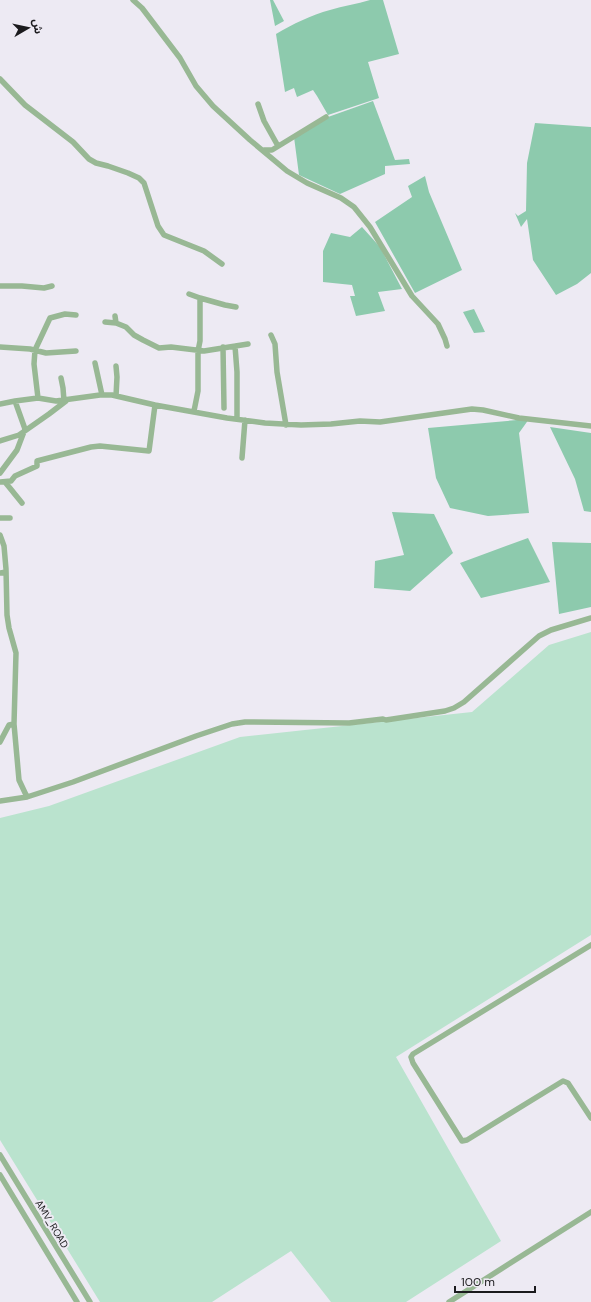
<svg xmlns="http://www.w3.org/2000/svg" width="591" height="1302" font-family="'DM Sans','Noto Sans Arabic',sans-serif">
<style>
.green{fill:#bae3ce}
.forest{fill:#8dcaad}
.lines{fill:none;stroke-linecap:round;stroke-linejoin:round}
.minor{stroke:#98b894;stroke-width:5.5}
.labels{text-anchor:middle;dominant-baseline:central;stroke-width:4;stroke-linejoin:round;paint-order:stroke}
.street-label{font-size:10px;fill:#1b1a1d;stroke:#edeaf3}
</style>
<rect width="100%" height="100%" fill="#edeaf3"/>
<path class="green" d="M591,632V935L396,1057L501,1241L406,1302H331L291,1251L212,1302H100L0,1140V818L49,806L240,737L472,712L549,645Z"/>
<path class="forest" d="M270,0H273L284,21L275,26Z
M370,0H383L399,54L368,62L379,98L328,115L317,96L313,90L297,97L294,88L285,92L276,34C293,24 311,15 330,10C343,6 357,4 370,0Z
M373,101L395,160L409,159L410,164L385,166V174L340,194L299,175L294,137L328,117Z
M535,123L591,127V273L577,284L556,295L533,260L527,219L521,227L515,213L518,216L526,211L527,163Z
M425,176L429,192L462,270L415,293L375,222L412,197L408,186Z
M362,227L380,247L402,289L378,292L385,311L356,316L350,296H355L352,285L323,282V251L331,233L350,237Z
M474,309L485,332L474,333L463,312Z
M529,419L519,433L529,513L488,516L450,508L436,478L428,428Z
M550,427L591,433V512L584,511L575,479Z
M392,512L434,514L453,553L410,591L374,588L375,561L404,555Z
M528,538L550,582L481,598L460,563Z
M552,542L591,543V607L559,614Z"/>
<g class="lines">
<path class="minor" d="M133,0L142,8L180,58L196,86L213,106L250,140L287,171L307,183L341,198L354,207L370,227L412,296L438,324L445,339L447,346
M0,79L25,105L73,142L89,159L96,163L108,166L128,173L139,178L144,183L158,226L164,235L204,251L222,264
M258,104L264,121L278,146
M264,150H272L326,117
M0,286H22L44,288L52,286
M189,294L200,298
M115,316L116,323L126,327L134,335L143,340L159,348L171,347L204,351L248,344
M105,322L116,323
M271,335L275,344L277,372L286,425
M235,346L237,372V419
M0,347L30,349L46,353L76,351
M223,347L224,408
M95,363L102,395
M61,378L63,388L64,401
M116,396L117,377L116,366
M38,398L34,364L35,350L50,318L65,314L76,315
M0,404L15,401L38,398L56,401L100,395H112L155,405L227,418L265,423L301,425L331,424L360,421L380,422L472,409L483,410L519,418L591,426
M194,411L198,391V351L200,341V298L225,305L236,307
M0,441L19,435L49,414L66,401
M242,458L245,420
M0,473L17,450L25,429L15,401
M0,482L11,481L15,476L37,466V461L91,447L100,446L149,451L155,405
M5,482L22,503
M0,518H10
M0,535L4,546L6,569L7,615L9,628L16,653L14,724L19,780L27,797
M0,573L6,572
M0,742L9,725L14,724
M0,801L27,797L73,782L196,736L232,724L245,722L349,723L383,719L386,720L445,711L454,708L464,702L539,636L551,630L591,618
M591,945L413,1054L411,1057L413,1063L462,1141L467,1140L563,1081L568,1083L591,1118
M0,1155L90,1302
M0,1175L77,1302
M449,1302L591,1212"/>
</g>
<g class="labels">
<g class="street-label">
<text transform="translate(52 1224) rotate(59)">AMV_ROAD</text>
</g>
</g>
<g transform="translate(28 28) rotate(81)" stroke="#edeaf3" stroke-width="3" paint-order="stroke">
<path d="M0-3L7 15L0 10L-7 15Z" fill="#1b1a1d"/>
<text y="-6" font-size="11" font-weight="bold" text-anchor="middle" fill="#1b1a1d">ش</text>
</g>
<path d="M455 1286v6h80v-6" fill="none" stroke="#1b1a1d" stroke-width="2"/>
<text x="461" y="1286" font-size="12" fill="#1b1a1d" stroke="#edeaf3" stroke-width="3" paint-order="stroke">100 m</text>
</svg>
